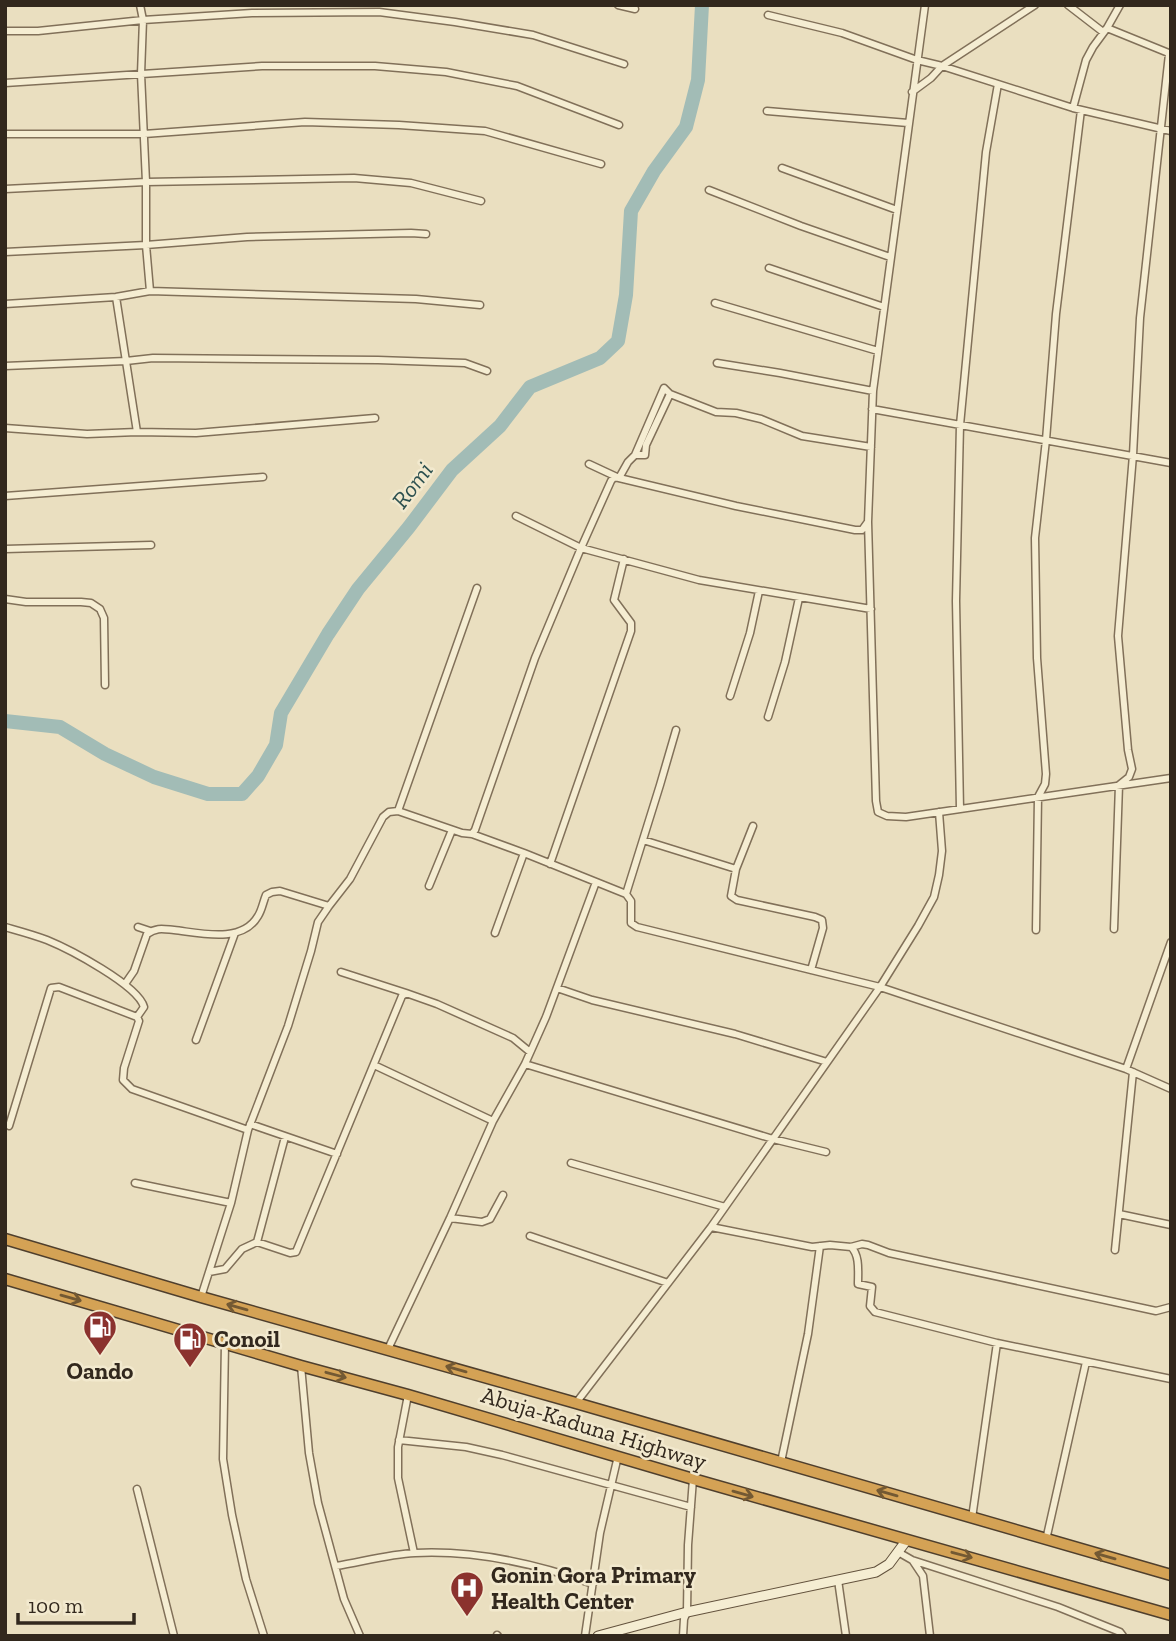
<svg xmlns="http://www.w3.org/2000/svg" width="1176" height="1641" font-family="'Zilla Slab',serif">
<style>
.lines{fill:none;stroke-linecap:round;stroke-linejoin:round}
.river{stroke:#a2bcb6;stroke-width:14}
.street-casing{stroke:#817059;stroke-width:9}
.secondary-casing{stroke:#63523d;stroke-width:11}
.highway-casing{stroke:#4f3f2d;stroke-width:13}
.street{stroke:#f5edd2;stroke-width:6}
.secondary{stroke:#f5edd2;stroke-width:9}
.highway{stroke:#d4a255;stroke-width:10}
.oneway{stroke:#735933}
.labels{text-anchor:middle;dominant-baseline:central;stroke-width:5;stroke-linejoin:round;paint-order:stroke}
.poi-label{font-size:23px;font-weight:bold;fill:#32281d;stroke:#f2e9ce;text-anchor:start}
.street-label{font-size:23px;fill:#32281d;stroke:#f2e9ce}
.water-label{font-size:24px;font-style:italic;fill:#2d5150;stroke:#f2e9ce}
</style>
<rect width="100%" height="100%" fill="#eadfc0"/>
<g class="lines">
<path class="river" d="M5,721L60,727L105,754L154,777L208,794H242L258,776L276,745L281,713L328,634L358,589L409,527L452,470L500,426L530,387L600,358L618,341L626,295L631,211L654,171L686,127L698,80L702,5"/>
<g class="street-casing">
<path id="street" d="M140,5L143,20L141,74L146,182V245L150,291
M618,5L635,9
M925,5L873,391L868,522L876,801L878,812L887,816L906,817L1171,778
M1068,5L1103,32L1107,28L1171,54
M768,15L842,33L917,60L942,66L1073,108L1171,131
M5,31H38L143,20L252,13L379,12L455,22L533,35L624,64
M5,83L262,66H375L446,72L517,86L619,125
M912,92L931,78L942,66L1035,5
M1073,108L1086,60L1093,47L1107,28L1120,5
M767,111L908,123
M5,134H144L305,122L399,125L485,131L601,164
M782,168L897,210
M5,189L146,182L354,178L411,183L481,201
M709,190L801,226L890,257
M5,252L146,245L247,237L411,233L426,234
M769,268L884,307
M116,297L137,432
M715,303L878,351
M5,304L116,297L150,291L416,299L480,305
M717,363L780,373L873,391
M5,366L126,361L153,358L378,360L465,363L487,371
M872,409L1171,463
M5,428L87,434L137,432L196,433L375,418
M635,455L664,388L670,394L716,412L736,413L761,419L802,436L871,447
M589,464L619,478L736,506L855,530H862L867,523
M5,496L263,477
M516,516L581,548L699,580L871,609
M5,549L151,545
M5,599L26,602H81L91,603L100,609L104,618L105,685
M730,696L750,633L759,591
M768,717L785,662L799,598
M960,809L956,601L960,425L986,152L998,84
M398,811L477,588
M753,826L736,869L731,896L737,900L815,917L822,920L823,928L811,970
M472,834L475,830L535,658L581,548L611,481L614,477L619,478L628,462L635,455H645L646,445L670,394
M643,840L736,869
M550,864L631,631V623L614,600L624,559
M429,886L452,830
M626,894L660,785L676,730
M5,927C19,931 34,935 47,940C69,949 138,985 144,1007L137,1017L139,1021L124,1068L123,1080L132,1089L248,1130
M138,927L150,931
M1114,929L1119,785L1129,777L1132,769L1128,750L1118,636L1133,455L1140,318L1169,54
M1036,930L1038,797L1045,784L1046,774L1037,658L1035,538L1046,440L1056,314L1081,110
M495,933L524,853
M341,972L406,993
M125,984L134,971L147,934C157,927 163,929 174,930C200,933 242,944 258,916C262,910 263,902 266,895L272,892L280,891L329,906
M557,988L592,1000L735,1034L827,1062
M196,1040L235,933
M525,1064L773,1139L826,1152
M374,1065L493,1121
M1126,1069L1171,942
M250,1124L337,1154
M9,1126L51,988L59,987L137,1017
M571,1163L725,1207
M135,1183L231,1203
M1119,1214L1171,1225
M450,1218L482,1222L490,1219L503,1195
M711,1227L812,1247L830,1245L851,1247L862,1244L868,1245L889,1253L1156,1311L1171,1307
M530,1236L668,1283
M257,1242L285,1137
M851,1247C860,1255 858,1272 858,1284L872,1287L870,1306L875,1312L997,1343L1171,1379
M1115,1250L1133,1072
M209,1272L225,1269L242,1249L257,1242L290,1253L296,1252L402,996L406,993L437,1004L513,1038L530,1052
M201,1297L231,1203L248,1130L288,1026L311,951L318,922L329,906L350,879L383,817L389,812L398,811L462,833L472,834L524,853L626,894L631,901V923L637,927L880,987L1126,1069L1171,1089
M225,1343L223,1459L232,1515L246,1579L264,1636
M388,1349L450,1218L493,1121L525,1064L546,1017L596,882
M301,1366L309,1453L318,1503L344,1599L360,1636
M408,1395L398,1447V1478L414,1553
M576,1403L711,1227L880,987L918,926L934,897L939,875L942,851L939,812
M399,1440L466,1447L502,1455L691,1507
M781,1462L808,1334L820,1246
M137,1489L174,1636
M972,1518L997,1343
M1046,1540L1086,1362
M898,1552L912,1560L1058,1607L1120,1632L1123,1636
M913,1561L923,1576L930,1636
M336,1566C361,1562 390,1554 415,1553C475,1550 537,1564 593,1584
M838,1580L846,1636
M497,1635L498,1636
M585,1636L600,1533L618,1456
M683,1636L684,1619L687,1612L688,1545L693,1479"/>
</g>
<g class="secondary-casing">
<path id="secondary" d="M598,1636L687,1612L876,1572L889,1564L906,1541"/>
</g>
<g class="highway-casing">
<path id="highway" d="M5,1239L201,1297L576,1403L1171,1575
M5,1279L301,1366L408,1395L693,1479L1171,1615"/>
</g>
<use href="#street" class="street"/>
<use href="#secondary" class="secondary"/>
<use href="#highway" class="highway"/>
</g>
<defs><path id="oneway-shaft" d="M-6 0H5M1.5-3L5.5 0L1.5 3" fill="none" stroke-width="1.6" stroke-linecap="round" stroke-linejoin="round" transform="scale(1.75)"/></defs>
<g class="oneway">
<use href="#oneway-shaft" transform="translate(71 1298) rotate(16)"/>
<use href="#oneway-shaft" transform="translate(237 1307) rotate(-164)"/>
<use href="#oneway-shaft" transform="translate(456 1369) rotate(-164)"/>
<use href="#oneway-shaft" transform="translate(336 1375) rotate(15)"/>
<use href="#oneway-shaft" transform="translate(887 1493) rotate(-164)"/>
<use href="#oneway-shaft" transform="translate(743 1494) rotate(16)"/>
<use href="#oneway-shaft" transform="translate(962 1555) rotate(15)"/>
<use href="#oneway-shaft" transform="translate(1105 1556) rotate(-164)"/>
</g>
<defs>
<g id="fuel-pin" transform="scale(1.75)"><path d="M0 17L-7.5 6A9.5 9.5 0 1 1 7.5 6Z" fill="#8b322e" stroke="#f2e9ce"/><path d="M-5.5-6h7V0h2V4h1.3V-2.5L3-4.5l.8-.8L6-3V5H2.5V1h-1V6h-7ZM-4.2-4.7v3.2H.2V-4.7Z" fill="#fff"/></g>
<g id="hospital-pin" transform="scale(1.75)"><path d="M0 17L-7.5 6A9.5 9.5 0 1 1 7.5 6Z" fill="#8b322e" stroke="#f2e9ce"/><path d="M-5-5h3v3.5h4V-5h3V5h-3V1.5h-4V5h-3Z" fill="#fff"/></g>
</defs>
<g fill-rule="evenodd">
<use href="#fuel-pin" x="100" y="1327"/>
<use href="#fuel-pin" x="190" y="1339"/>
<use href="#hospital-pin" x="467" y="1588"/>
</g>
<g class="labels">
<g class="poi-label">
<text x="214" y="1339">Conoil</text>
<text x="100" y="1371" text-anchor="middle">Oando</text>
<text x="491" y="1575">Gonin Gora Primary<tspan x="491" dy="26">Health Center</tspan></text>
</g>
<g class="street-label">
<text transform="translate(594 1428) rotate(17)">Abuja-Kaduna Highway</text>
</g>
<g class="water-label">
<text transform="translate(412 485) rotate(-53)">Romi</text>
</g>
</g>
<rect width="1176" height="1641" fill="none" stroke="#32281d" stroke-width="14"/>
<path d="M18 1613v10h116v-10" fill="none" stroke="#32281d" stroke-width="3.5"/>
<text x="28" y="1613" font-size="21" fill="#32281d" stroke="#f2e9ce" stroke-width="5" paint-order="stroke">100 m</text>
</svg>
